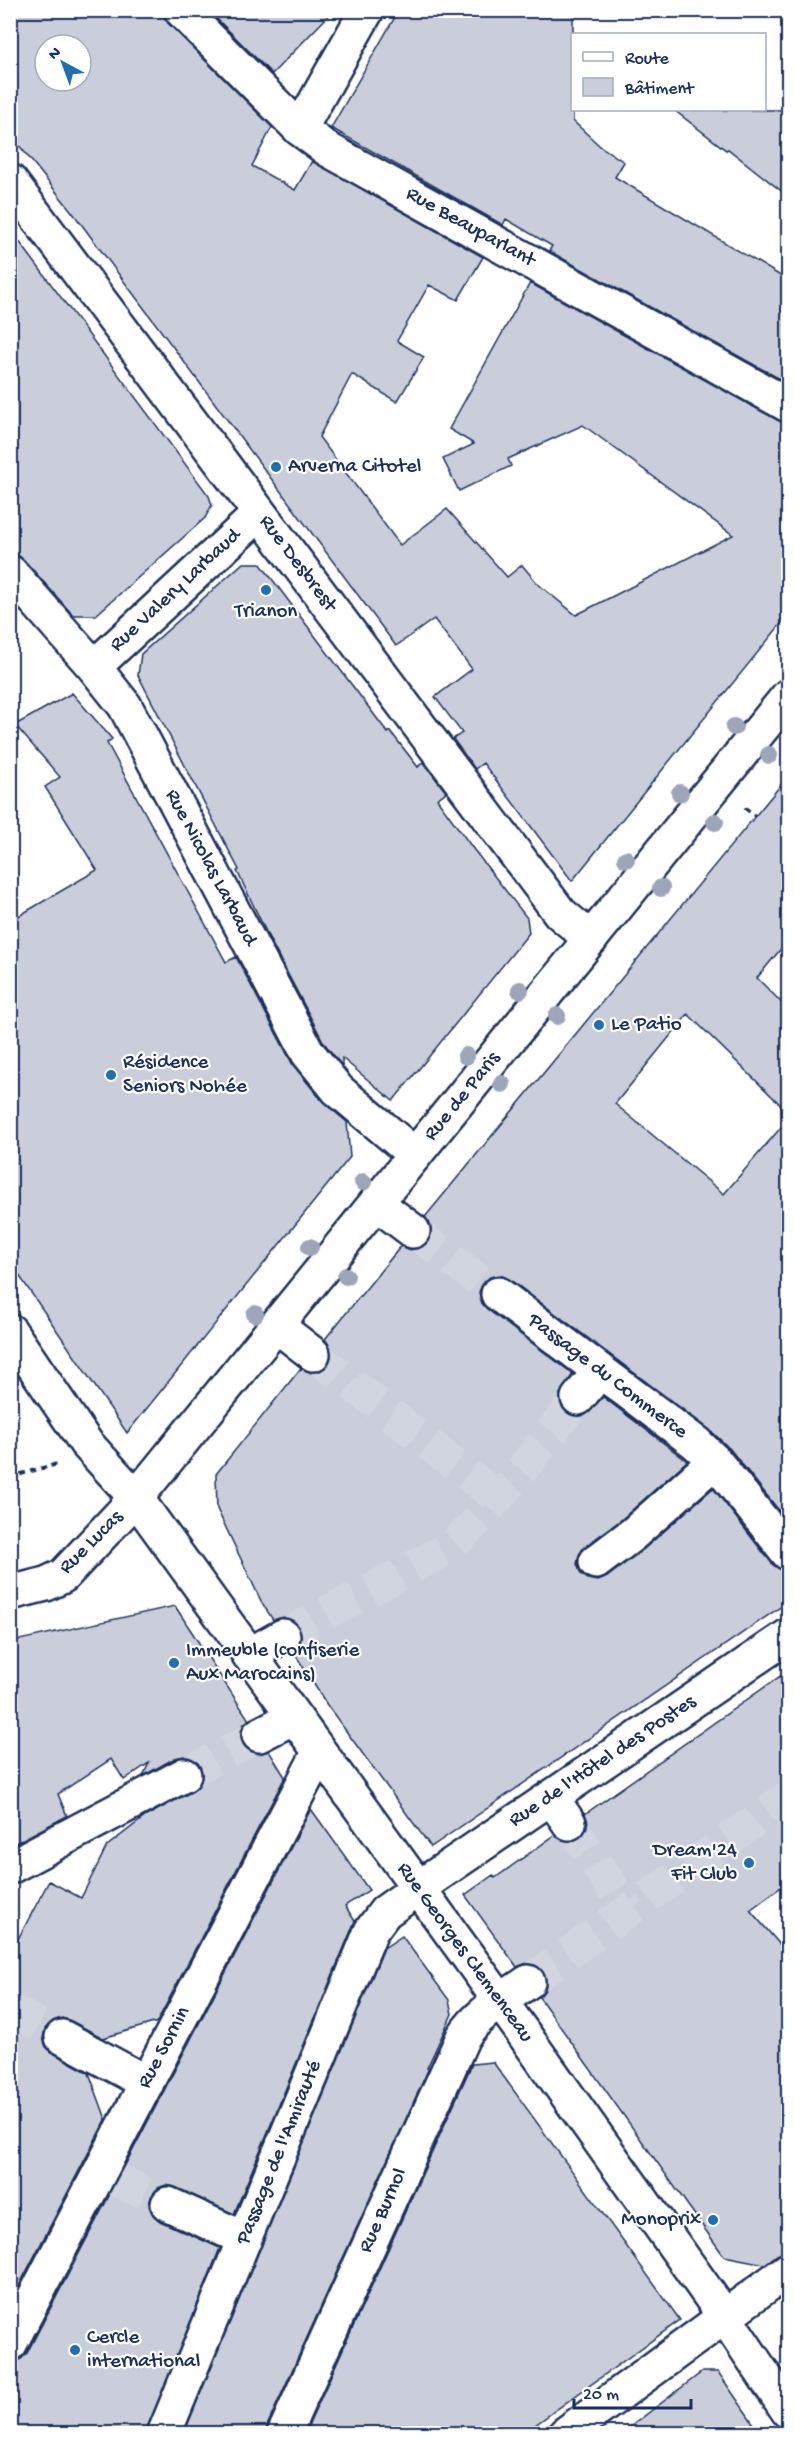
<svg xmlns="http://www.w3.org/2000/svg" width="799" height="2444" font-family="'Gochi Hand',sans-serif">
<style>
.building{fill:#caceda;stroke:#1b2f5e;stroke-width:1.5;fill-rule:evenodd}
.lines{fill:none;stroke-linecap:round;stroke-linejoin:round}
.street-tunnel{stroke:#d1d5df;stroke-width:33;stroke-dasharray:33 16;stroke-linecap:butt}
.street-casing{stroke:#1b2f5e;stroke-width:38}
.secondary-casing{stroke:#1b2f5e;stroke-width:38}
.path{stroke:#1b2f5e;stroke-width:4;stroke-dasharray:6 4.5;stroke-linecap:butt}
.street{stroke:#fff;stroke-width:33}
.secondary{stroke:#fff;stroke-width:33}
.tree{fill:#9da5b9}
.poi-dot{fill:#1f6fb2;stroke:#fff;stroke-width:2}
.labels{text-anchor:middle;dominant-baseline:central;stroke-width:4.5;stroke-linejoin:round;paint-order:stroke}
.street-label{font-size:21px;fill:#1b2f5e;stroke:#fff}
.poi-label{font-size:21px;fill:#1b2f5e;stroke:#fff;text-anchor:start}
</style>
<rect width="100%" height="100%" fill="#fff"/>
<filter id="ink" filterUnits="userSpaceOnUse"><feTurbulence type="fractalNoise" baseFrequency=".0167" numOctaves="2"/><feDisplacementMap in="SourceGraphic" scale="12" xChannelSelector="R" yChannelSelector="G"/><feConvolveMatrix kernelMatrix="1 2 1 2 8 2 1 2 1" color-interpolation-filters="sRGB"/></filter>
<g filter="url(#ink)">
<path class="building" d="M10,10H163L168,23L272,127L252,166L295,190L312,161L483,257L458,300L429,285L397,341L424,357L397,402L352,374L319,437L400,545L447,509L507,577L522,565L538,584L576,615L733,535L583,425L508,459L511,466L459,491L443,459L474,444L449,429L530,283L779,421L789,424V614L572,881L483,763L475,769L453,739L462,733L435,697L472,669L434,619L396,646L73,213L10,134ZM45,45H81V81H45Z
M208,10H334L272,74Z
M399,10H573V121L600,146L624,162L615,177L789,281V384L549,251L552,246L506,219L503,225L331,128Z
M674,110H789V197L728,149L726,150Z
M10,229L209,496L212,505L205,518L96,615H73L24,560L16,554H10Z
M243,563H260L388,733L390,731L418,767L423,762L446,792L437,799L474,850L527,918L529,933L393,1101L342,1058V1066L324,1043L270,940L237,871L239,870L138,675L141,654Z
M72,693L112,739L107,743L226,962L236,957L293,1065L323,1102L347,1122L350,1157L127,1433L10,1262V921L97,870L45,787L60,777L15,725Z
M789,775V939L757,978L789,1010V1113L688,1014L615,1104L724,1194L789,1118V1523L730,1449L709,1429L509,1279L500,1275L490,1277L483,1283L479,1292L481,1302L487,1309L573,1374L560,1394V1404L567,1413L576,1417L585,1415L603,1397L687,1461L621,1520L584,1547L579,1555L577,1564L581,1574L588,1579L598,1581L607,1577L645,1548L713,1488L773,1565L781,1570L789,1571V1601L431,1847L327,1705L293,1651L299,1645L302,1637L299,1626L293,1620L284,1617L273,1620L262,1603L217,1509L216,1474L301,1368L311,1373L320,1372L327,1366L332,1356L331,1348L325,1339L401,1246L411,1250L420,1248L428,1243L432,1233L430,1224L425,1217Z
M175,1606L249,1720L243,1725L240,1734L243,1744L249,1751L258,1754L269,1751L285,1777L157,2022L103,2038L71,2021L62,2018L53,2021L45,2029L43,2038L46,2047L53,2053L89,2073L106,2119L10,2303V1954L49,1881L81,1898L107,1846L146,1816L193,1791L200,1784L203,1775L200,1766L194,1760L184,1756L175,1758L143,1776L149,1763L124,1780L111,1759L58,1794L67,1816L10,1846V1642Z
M789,1670V1881L750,1910L789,1955V2252L777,2255L765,2264L724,2256L539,1997L545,1990L547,1981L543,1971L536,1965L527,1963L517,1967L465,1895L493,1875L495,1878L555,1835L562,1840L570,1842L580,1838L586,1830L588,1822L585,1814Z
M311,1809L369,1890L345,1906L355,1921L234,2214L175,2187L166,2185L158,2188L151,2197L149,2206L153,2215L160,2221L220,2248L146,2433H10V2363L20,2360L27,2353Z
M402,1936L449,2000L452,2014L427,2068H429L267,2426L266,2433H184L384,1948Z
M493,2062L680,2320L524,2433H305L472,2064Z
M702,2372H718L760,2433H622Z"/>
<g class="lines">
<path class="street-tunnel" d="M413,1231L498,1294
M313,1354L498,1498
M283,1636L449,1548C498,1504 537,1449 578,1398
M184,1775L259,1735
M569,1823L628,1911
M528,1982L788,1797
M10,2009L62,2037
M115,2179L168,2204"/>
<g class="street-casing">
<path id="street" d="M181,10L300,129L327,149L788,405
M300,129L367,10
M10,181L560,913L591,939
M10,572L94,667L125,706L308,1053L338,1090L415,1155
M94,667L259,514
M376,1203L413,1231
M498,1294L696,1443L715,1461L788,1553
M277,1326L313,1354
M578,1398L600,1371
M136,1498L501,2002L725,2317L788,2411
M596,1562L633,1534L715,1461
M249,1655L283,1636
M259,1735L294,1717
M551,1797L569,1823
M10,1867L184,1775
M62,2037L147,2083
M168,2204L245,2239
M10,2344L319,1753
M164,2434L371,1931L385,1912L437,1875L788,1636
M284,2434L463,2037C478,2013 505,1998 528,1982
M565,2434L788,2270"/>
</g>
<g class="secondary-casing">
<path id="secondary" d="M10,1331L86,1443L136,1498
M10,1593L46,1584L63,1576L136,1498L788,696"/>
</g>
<path class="path" d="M745,808L755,816
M10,1477L57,1464"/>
<use href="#street" class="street"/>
<use href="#secondary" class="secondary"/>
</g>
<g class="tree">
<circle cx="734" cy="727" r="9"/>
<circle cx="769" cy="755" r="9"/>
<circle cx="680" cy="793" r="9"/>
<circle cx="715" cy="822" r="9"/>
<circle cx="626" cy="859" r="9"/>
<circle cx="661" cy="888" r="9"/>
<circle cx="520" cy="990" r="9"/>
<circle cx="557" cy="1016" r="9"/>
<circle cx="466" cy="1056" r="9"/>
<circle cx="502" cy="1084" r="9"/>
<circle cx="363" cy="1182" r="9"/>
<circle cx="310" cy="1247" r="9"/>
<circle cx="346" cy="1276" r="9"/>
<circle cx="255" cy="1314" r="9"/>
</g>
</g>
<g class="poi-dot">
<circle cx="276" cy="467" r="6"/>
<circle cx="266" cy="590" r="6"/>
<circle cx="599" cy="1025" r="6"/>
<circle cx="111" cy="1075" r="6"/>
<circle cx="174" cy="1663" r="6"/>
<circle cx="749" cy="1863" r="6"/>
<circle cx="713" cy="2220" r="6"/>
<circle cx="75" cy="2350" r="6"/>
</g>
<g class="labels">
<g class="street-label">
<text transform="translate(470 228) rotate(29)">Rue Beauparlant</text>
<text transform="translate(297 564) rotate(53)">Rue Desbrest</text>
<text transform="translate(176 591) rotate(-43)">Rue Valery Larbaud</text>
<text transform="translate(210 868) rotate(62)">Rue Nicolas Larbaud</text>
<text transform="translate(463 1097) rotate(-51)">Rue de Paris</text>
<text transform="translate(607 1377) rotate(37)">Passage du Commerce</text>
<text transform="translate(92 1543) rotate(-45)">Rue Lucas</text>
<text transform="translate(603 1762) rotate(-34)">Rue de l'Hôtel des Postes</text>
<text transform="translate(464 1953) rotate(54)">Rue Georges Clemenceau</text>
<text transform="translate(165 2048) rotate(-62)">Rue Sornin</text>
<text transform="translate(280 2153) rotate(-68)">Passage de l'Amirauté</text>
<text transform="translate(384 2211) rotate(-66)">Rue Burnol</text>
</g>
<g class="poi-label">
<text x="288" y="467">Arverna Citotel</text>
<text x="266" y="612" text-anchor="middle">Trianon</text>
<text x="611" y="1025">Le Patio</text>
<text x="123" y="1063">Résidence<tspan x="123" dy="24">Seniors Nohée</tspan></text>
<text x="186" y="1651">Immeuble (confiserie<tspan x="186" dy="24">Aux Marocains)</tspan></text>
<text x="737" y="1851" text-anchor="end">Dream'24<tspan x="737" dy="24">Fit Club</tspan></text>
<text x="701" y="2220" text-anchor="end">Monoprix</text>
<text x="87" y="2338">Cercle<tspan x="87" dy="24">international</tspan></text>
</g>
</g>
<rect width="799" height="2444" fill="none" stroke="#fff" stroke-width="36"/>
<rect x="18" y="18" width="763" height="2408" fill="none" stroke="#1b2f5e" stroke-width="2" filter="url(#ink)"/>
<rect x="571" y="33" width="195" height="78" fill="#ffffff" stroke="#a4acbf" stroke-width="1.5"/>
<rect x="583" y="52" width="30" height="9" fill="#ffffff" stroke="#a4acbf" stroke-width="1.5"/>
<text x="625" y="63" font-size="18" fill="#1b2f5e">Route</text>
<rect x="583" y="78" width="30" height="18" fill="#caceda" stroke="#a4acbf" stroke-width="1.5"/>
<text x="625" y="93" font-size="18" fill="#1b2f5e">Bâtiment</text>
<g transform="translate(63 63) rotate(319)"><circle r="28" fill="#ffffff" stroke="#a4acbf" stroke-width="1.5"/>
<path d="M0-4.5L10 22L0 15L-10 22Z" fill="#1f6fb2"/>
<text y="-9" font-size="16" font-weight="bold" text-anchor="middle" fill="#1b2f5e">N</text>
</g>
<path d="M574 2399v9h117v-9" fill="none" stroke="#1b2f5e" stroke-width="3"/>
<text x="583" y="2399" font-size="18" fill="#1b2f5e" stroke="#ffffff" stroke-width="4.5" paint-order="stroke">20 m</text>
</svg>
